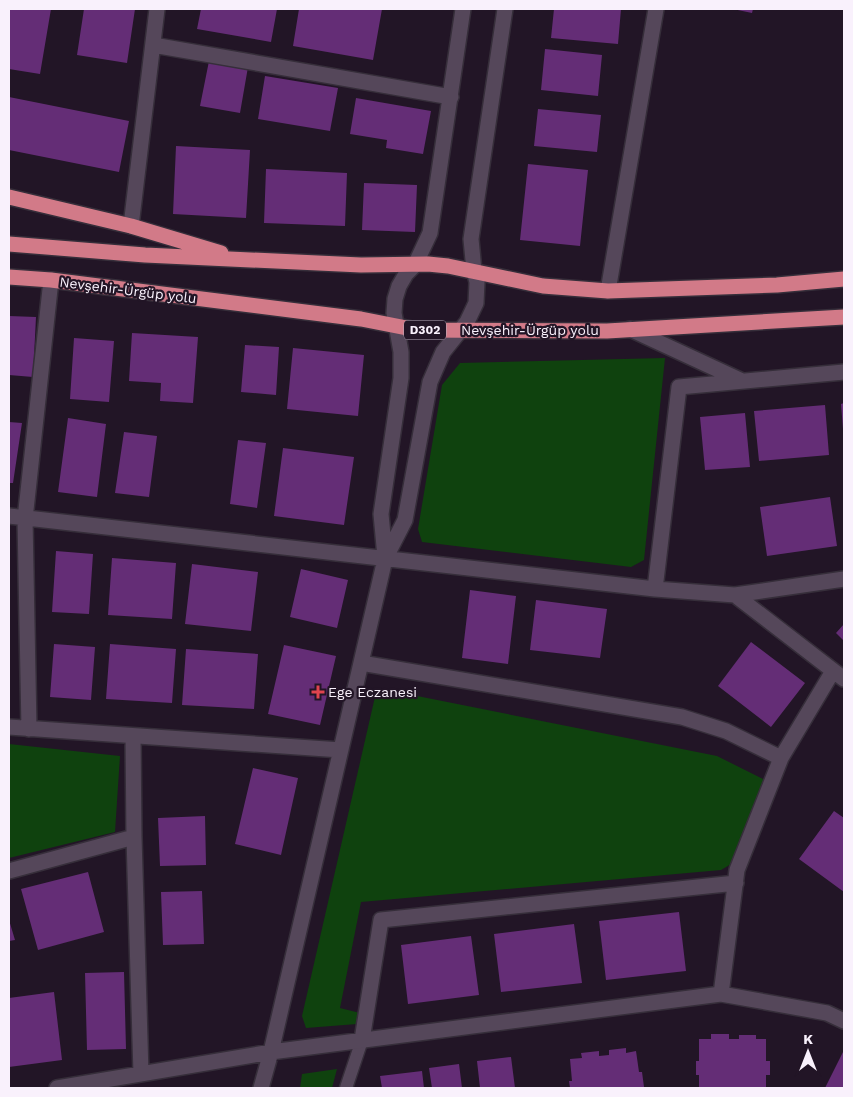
<svg xmlns="http://www.w3.org/2000/svg" width="853" height="1097" font-family="'Work Sans',sans-serif">
<style>
.green{fill:#0f420e}
.building{fill:#642d76}
.lines{fill:none;stroke-linecap:round;stroke-linejoin:round}
.service-casing{stroke:#362e3a;stroke-width:15}
.minor-casing{stroke:#362e3a;stroke-width:18}
.trunk-casing{stroke:#362e3a;stroke-width:18}
.service{stroke:#55475a;stroke-width:12}
.minor{stroke:#55475a;stroke-width:15}
.trunk{stroke:#d27a88;stroke-width:15}
.health-dot{fill:#e0444e;stroke:#221526;stroke-width:2}
.labels{text-anchor:middle;dominant-baseline:central;stroke-width:4.5;stroke-linejoin:round;paint-order:stroke}
.shield{fill:#221526;stroke:#b8afbc;stroke-width:1}
.shield-label{font-size:12px;font-weight:bold;fill:#f9f1fc}
.street-label{font-size:14px;fill:#f9f1fc;stroke:#221526}
.poi-label{font-size:14px;fill:#f9f1fc;stroke:#221526;text-anchor:start}
</style>
<rect width="100%" height="100%" fill="#221526"/>
<path class="green" d="M665,358L644,560L631,567L422,542L418,529L442,385L460,363Z
M377,688L717,756L765,780L733,863L721,870L361,902L340,1008L360,1013L357,1024L306,1028L302,1016Z
M9,744L120,756L115,832L9,858Z
M337,1069L332,1088H300L302,1074Z"/>
<path class="building" d="M9,9H51L40,74L9,69Z
M84,9H135L127,63L77,55Z
M201,9H277L271,42L197,29Z
M299,9H382L373,60L293,46Z
M554,9H621L618,44L551,38Z
M733,9H753L752,13Z
M545,49L602,55L598,96L541,90Z
M209,61L248,67L240,113L200,106Z
M265,76L338,88L330,131L258,119Z
M9,97L129,121L119,172L9,150Z
M356,98L431,111L423,154L386,148L387,140L350,134Z
M538,109L601,115L597,152L534,146Z
M176,146L250,150L246,218L173,214Z
M528,164L588,170L580,246L520,240Z
M266,169L347,173L345,226L264,223Z
M364,183L417,185L415,232L362,230Z
M9,316L36,317L33,377L9,375Z
M132,333L198,337L193,403L160,401L161,383L129,381Z
M74,338L114,341L109,402L70,399Z
M245,345L279,347L276,395L241,392Z
M293,348L364,355L358,416L287,409Z
M844,403V429H843L841,404Z
M825,405L829,455L759,461L754,411Z
M745,413L750,467L705,470L700,417Z
M68,418L106,424L97,497L58,492Z
M9,422L22,423L13,483H9Z
M124,432L157,436L149,497L115,493Z
M238,440L266,443L257,508L230,504Z
M283,448L354,457L344,525L274,516Z
M830,497L837,546L767,556L760,507Z
M56,551L93,554L89,614L52,612Z
M112,558L176,563L172,619L108,615Z
M192,564L258,572L251,631L185,624Z
M301,569L348,580L337,628L290,617Z
M470,590L516,596L508,664L462,658Z
M536,600L607,609L600,658L530,650Z
M844,624V641L836,633Z
M751,642L805,683L771,727L718,686Z
M54,644L95,647L91,700L50,697Z
M110,644L176,649L172,703L106,699Z
M284,645L336,656L320,725L268,714Z
M186,649L258,654L254,709L182,705Z
M253,768L298,778L281,855L235,844Z
M834,811L844,818V892L799,859Z
M205,816L206,865L160,866L158,818Z
M88,872L104,932L38,950L21,889Z
M202,891L204,944L163,945L161,892Z
M679,912L686,971L606,980L599,921Z
M9,920L15,940L9,941Z
M574,924L582,983L501,992L494,934Z
M471,936L479,995L408,1004L401,945Z
M124,972L126,1049L87,1050L85,973Z
M54,992L62,1060L9,1067V998Z
M711,1034H729V1039H739V1035H756V1039H766V1061H770V1075H766V1087H756V1088L699,1087V1075H696V1061H699V1039H711Z
M626,1048V1053L636,1051L639,1072H642L644,1087L641,1088H570L569,1081H572L570,1059L582,1058L581,1053L599,1051V1056L609,1055V1050Z
M844,1050V1088H825Z
M511,1057L515,1088H480L477,1061Z
M459,1064L462,1088H432L429,1068Z
M422,1071L424,1088H382L380,1076Z"/>
<g class="lines">
<g class="service-casing">
<path id="service" d="M346,1088L362,1040"/>
</g>
<g class="minor-casing">
<path id="minor" d="M153,45L451,97
M131,226L157,9
M608,291L656,9
M630,329L740,380
M9,516L655,589L735,595L844,679
M385,557L381,514L401,378V352L394,313L395,299L399,286L406,274L415,265L430,233L463,9
M655,589L679,387L844,372
M735,595L844,579
M361,663L682,717L726,731L781,758
M9,727L341,750
M29,729L25,519L51,280
M134,837L141,1074
M9,871L134,837L133,736
M721,994L737,870L781,758L833,671
M362,1040L381,920L736,883
M57,1088L271,1052L721,994L827,1013L844,1021
M261,1088L271,1052L385,559L405,520L430,382L443,352L467,322L476,303L477,282L474,271L471,239L505,9"/>
</g>
<g class="trunk-casing">
<path id="trunk" d="M9,197L131,226L221,253
M9,244L145,255L361,265L428,264L448,266L543,286L608,291L777,285L844,279
M9,277L51,280L361,319L417,330L607,331L844,317"/>
</g>
<use href="#service" class="service"/>
<use href="#minor" class="minor"/>
<use href="#trunk" class="trunk"/>
</g>
<path class="health-dot" d="M315.5 684.5h5v5h5v5h-5v5h-5v-5h-5v-5h5z"/>
<g class="labels">
<rect class="shield" x="404" y="320.5" width="42" height="19" rx="4"/>
<g class="shield-label">
<text x="425" y="330">D302</text>
</g>
<g class="street-label">
<text transform="translate(128 290) rotate(7)">Nevşehir-Ürgüp yolu</text>
<text x="530" y="330">Nevşehir-Ürgüp yolu</text>
</g>
<g class="poi-label">
<text x="328" y="692">Ege Eczanesi</text>
</g>
</g>
<rect width="853" height="1097" fill="none" stroke="#f9f1fc" stroke-width="20"/>
<g transform="translate(808 1052)" stroke="#221526" stroke-width="4" paint-order="stroke">
<path d="M0-4L9 19L0 12L-9 19Z" fill="#f9f1fc"/>
<text y="-8" font-size="14" font-weight="bold" text-anchor="middle" fill="#f9f1fc">K</text>
</g>
</svg>
